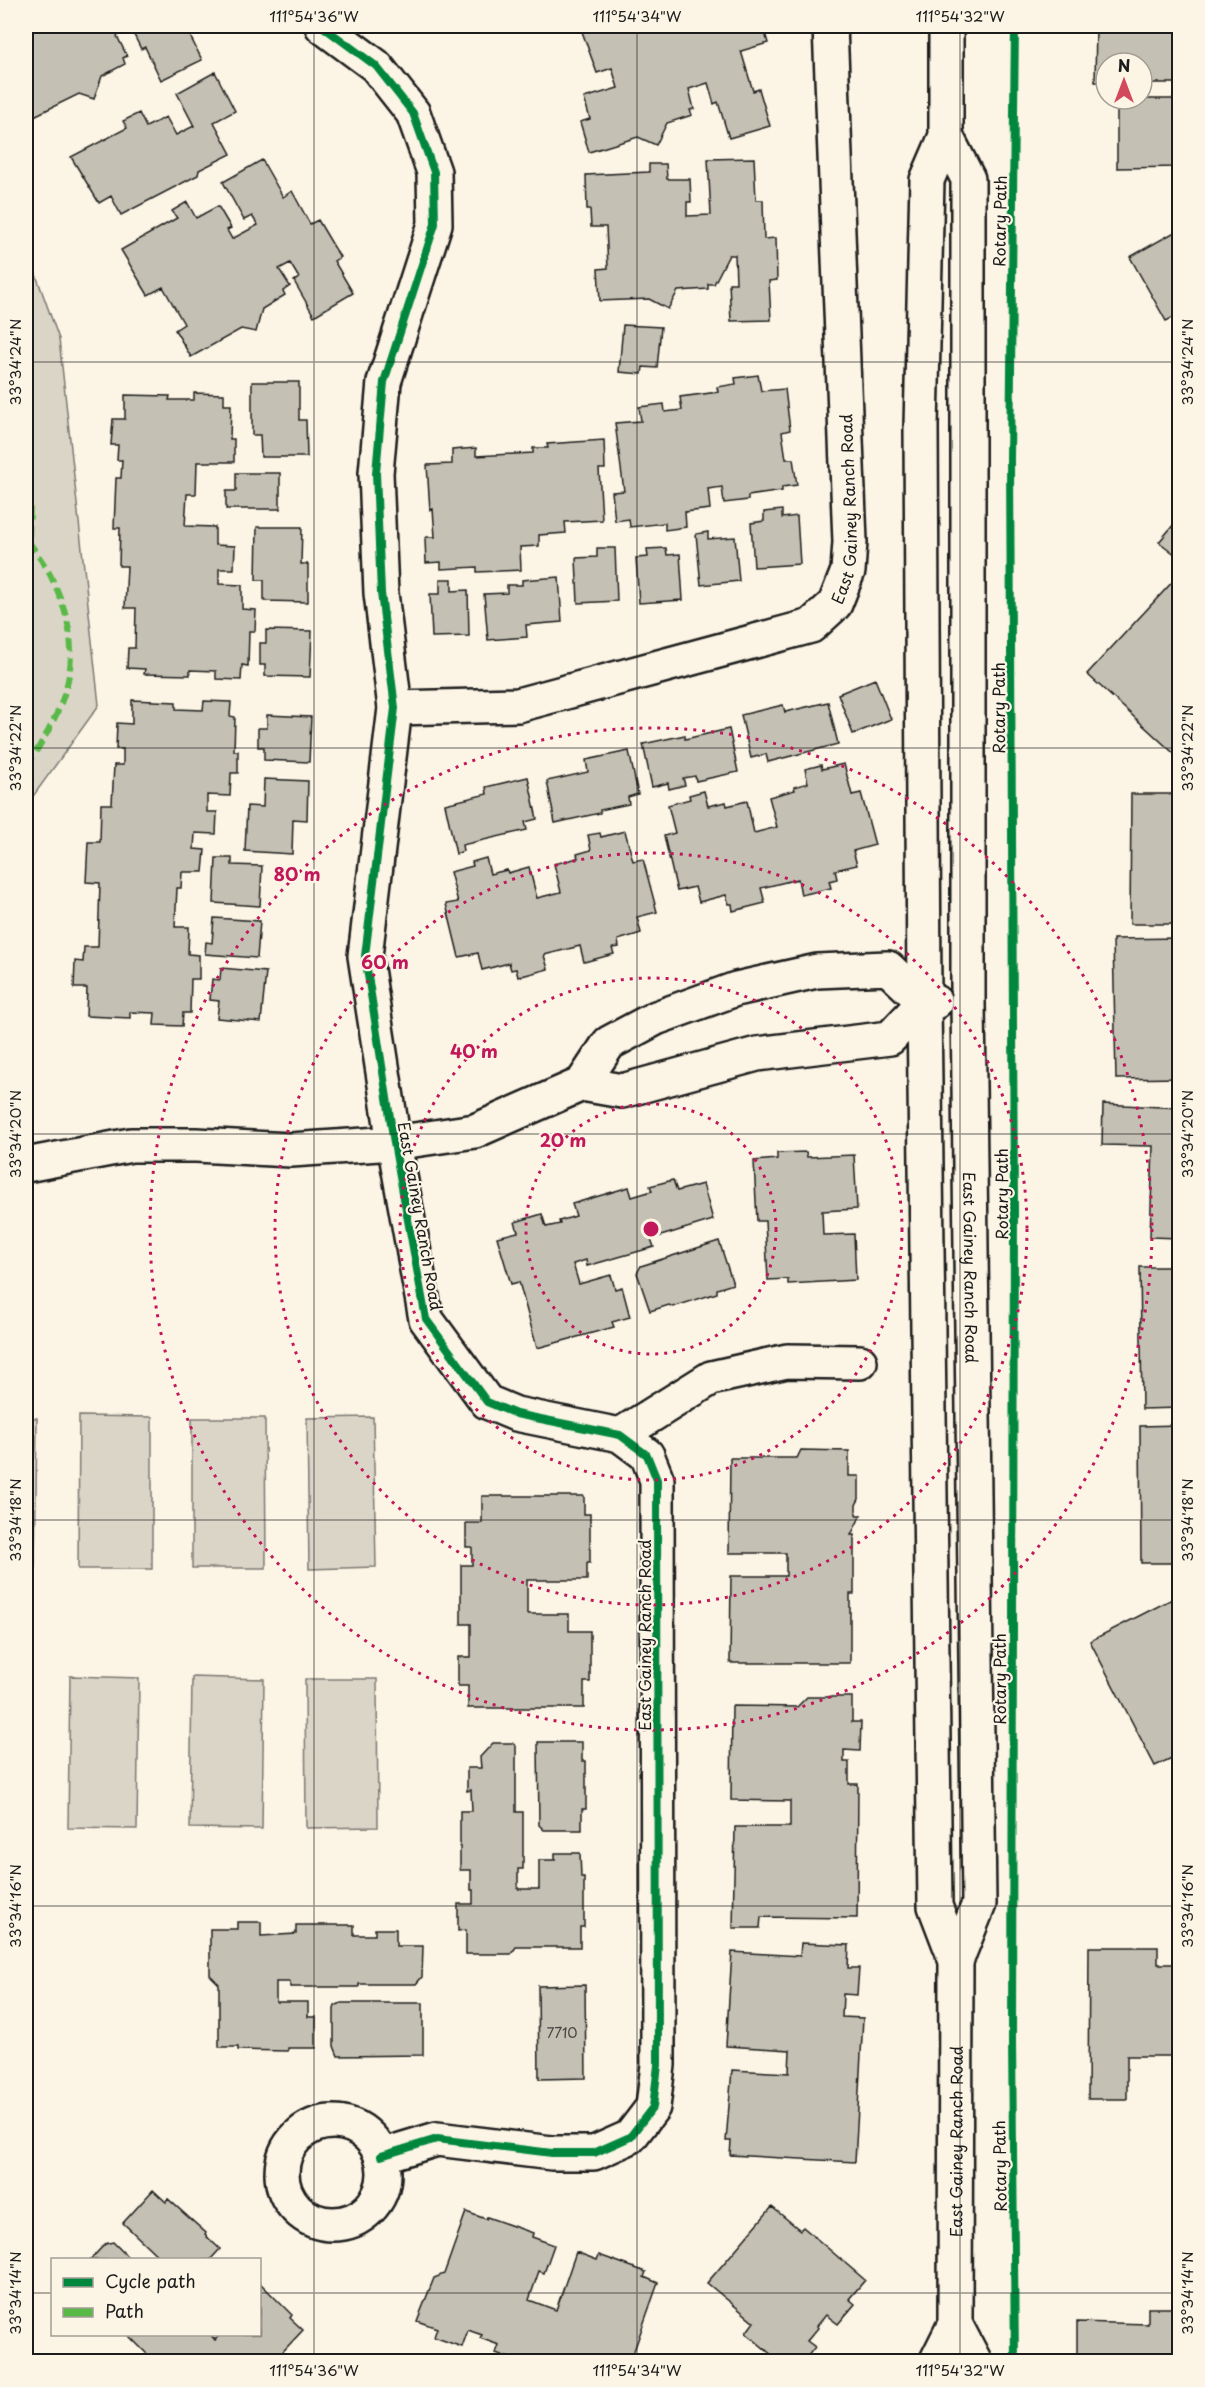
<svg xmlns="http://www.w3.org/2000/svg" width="1205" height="2387" font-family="'Playpen Sans',sans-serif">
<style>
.green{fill:#dbd5c8;stroke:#7c7872;stroke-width:1.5}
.building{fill:#c4c0b3;stroke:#1c1c1c;stroke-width:1.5}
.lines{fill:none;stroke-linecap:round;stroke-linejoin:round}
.minor-casing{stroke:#1c1c1c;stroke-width:38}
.minor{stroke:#fcf5e5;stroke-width:33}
.quiet{stroke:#58b947;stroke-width:6;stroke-dasharray:12 6;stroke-linecap:butt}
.cycleway-casing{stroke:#fcf5e5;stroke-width:11}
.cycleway{stroke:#00873e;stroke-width:8}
.ticks{fill:none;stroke:#1c1c1c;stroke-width:1.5;stroke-opacity:0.45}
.ring{fill:none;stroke:#c2185b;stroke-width:3;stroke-dasharray:3 6}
.labels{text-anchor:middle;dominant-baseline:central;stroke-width:4.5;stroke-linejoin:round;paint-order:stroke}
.number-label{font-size:14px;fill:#464542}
.street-label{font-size:16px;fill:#1c1c1c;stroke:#fcf5e5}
.centre{fill:#c2185b;stroke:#fcf5e5;stroke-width:3}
.ring-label{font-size:18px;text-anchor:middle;font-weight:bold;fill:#c2185b;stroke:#fcf5e5;stroke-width:4.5;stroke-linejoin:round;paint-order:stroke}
.neatline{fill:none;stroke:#1c1c1c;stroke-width:2}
.ticks-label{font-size:15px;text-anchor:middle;fill:#1c1c1c}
</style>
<rect width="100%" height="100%" fill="#fcf5e5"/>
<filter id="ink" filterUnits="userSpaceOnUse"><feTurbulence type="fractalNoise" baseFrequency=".0167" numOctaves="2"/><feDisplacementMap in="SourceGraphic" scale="12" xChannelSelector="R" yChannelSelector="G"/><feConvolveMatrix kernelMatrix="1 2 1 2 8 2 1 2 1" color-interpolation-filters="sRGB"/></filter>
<g filter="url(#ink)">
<path class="green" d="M26,247L59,339L99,705L26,806Z
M79,1416L152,1417V1569H78Z
M373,1417L376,1567L309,1569L307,1418Z
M26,1418H37L35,1569H26Z
M192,1418H265L266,1568H192Z
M70,1676L139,1678L137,1829L68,1828Z
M192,1677L264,1679L262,1829L190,1828Z
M305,1679H377L378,1827L306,1828Z"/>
<path class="building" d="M26,26H180L182,29L185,26L202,60L161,80L145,47L141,49L131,29L117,36L127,56L123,58L125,64L102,76L94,99L79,94L26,120Z
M580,26H686L699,32L712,28L711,26H763L768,43L741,51L753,91L759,89L770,126L729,138L718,102L714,104L708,83L689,89L694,109L690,110L692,115L667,123L656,145L638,137L589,152L580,122L590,119L584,98L618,88L612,68L597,73Z
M1096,26H1150V27L1180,26V83H1142V63H1106V82H1095Z
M215,72L235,111L214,122L231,154L199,170L198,175L121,215L111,196L99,203L71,157L127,128L123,121L139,113L146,127L166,117L176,135L194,126L177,93Z
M1117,99H1180V167L1117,168Z
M754,158L756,200H763L764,239L776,238L777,280L769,281L771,320L731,321L729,283H736L735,255H729L714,284H708V289L678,291L668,309L649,299L600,301L598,269L608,268L606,227H591L590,209H587L586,175L649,172V164H666L667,179H690L691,202H687V216L711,215L708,159Z
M262,160L283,197L292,191L310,224L318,220L340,257L334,261L353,293L314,316L294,281L299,278L290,263L279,269L290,286L283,291L285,295L262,309L256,332L241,329L191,357L175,330L184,324L163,287L148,295L121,250L177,218L172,211L187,202L196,218L218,206L231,228L227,230L232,239L258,225L252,216L244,220L223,182Z
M1180,229V314L1166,321L1130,257Z
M623,325L661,327L657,368L643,367L642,374L619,372Z
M758,375L761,391L785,389L790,430L782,432L786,459H793L797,485L782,487V491L748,496V500L724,503L722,487L708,489L710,509L685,512L686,527L665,530V523L630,527L629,519L615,521L612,492L624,491L615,423L641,421L639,407L664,404L665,412L682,410L680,397L718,392L717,387L736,384L735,378Z
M252,382H299V420H306L307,457H261L260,435H252Z
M194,393L224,394V405H231L230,439H234V462H197L196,494H187L185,526L215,527V545L235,546L234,569H219V584L242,585V609L256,610L255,631H249L248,666L242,665L241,680L216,679V671L190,670V675L144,674L145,669L127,668L128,648H135L136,608H125L127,566H119L120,528H114L116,478H121L122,460H117L118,445H111L113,419H125V395L170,396L169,400H194Z
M604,440L605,469H599L602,520L565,522L566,533L539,535V546L520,547L521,570L477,572V567L441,569V562L426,563L425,539L427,537H435L433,509L430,510L427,465L452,464V450L476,448V456L533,453V448H548L547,444Z
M236,473H280V509H226V491H236Z
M782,510V518L797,516L800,564L754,567L751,523L764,521V512Z
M1180,517V558L1159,542Z
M257,527H302L301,564H308V602L264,601V580H256Z
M708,532V539L735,537L739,581L701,585L696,534Z
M597,548H615L617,601L578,603L576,558L597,557Z
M666,548L667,555L680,554L683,600L639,603L636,558L648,557L647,549Z
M559,577L562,622L526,625L527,637L488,640L484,594L507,593V585H522V580Z
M1177,577L1180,579V759L1087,674Z
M440,579H452V591L468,590L469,636L432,637L430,594H440Z
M266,630L312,631L310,677L265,676V665H260V643H266Z
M875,679L891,719L853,734L838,694Z
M132,700L176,702V709L203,710L204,701L231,702L230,716L235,717L234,751H238V773H231L230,796L207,795V812H217L216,834L195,833L194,849L205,850L203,872H182L181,888H177L175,927H189L188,954L199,955V979H191L190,1013H183L182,1026L154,1025L155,1013L130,1012V1018L86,1016L87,988H74L75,961L83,962L84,947H98L100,883L86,882L88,842H100L101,804H112L114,765H123V749H116L117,723L132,724Z
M828,702L838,744L768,762L766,754L751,758L741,715L783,705L785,712Z
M267,715L311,717L309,762L264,760V747H258V728H267Z
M729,729L738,772L696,781L695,776L683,778L685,785L669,789L668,783L652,787L643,744L685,735V739Z
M629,751L638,794L628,797L629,804L600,810V813L555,823L547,781L588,772L586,760Z
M844,764L852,795L861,793L875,845L853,851L857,865L835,870L837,879L829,881L831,888L801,895L798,879L761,888L765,903L733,911L732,904H729L726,895L699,902L695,887L677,891L664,836L675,833L668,805L690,799L689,795L704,791L708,806L726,802L727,806L747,801L754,833L777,827L769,797L795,790L794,787L808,783L805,769L821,765L822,769Z
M528,777L537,819L525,822L527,830L462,845L463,851L456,854L445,804L487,794L486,787Z
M264,779L308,781L307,820L293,819L292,854L245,851L247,806L263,807Z
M1131,794H1180V924H1130Z
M625,831L633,861L643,859L657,912L637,917L641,933L618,940L619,947L612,948L614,954L584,962L580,946L544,955L548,969L518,977L516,969L511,970L509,963L482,970L478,953L459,957L446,904L458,902L450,872L473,866L472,862L486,858L490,874L507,870L508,873L529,867L537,898L561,892L554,864L578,858L577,854L591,850L588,835L600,833L601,837Z
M216,858H232V865L262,866L260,906L214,903Z
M214,918L260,921L257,958L205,954L206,942L212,943Z
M1180,938V1078L1116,1079L1113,939Z
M221,968L266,972L261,1022L217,1018L219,1001L210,1000L212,979L220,980Z
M1103,1104L1180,1108V1238L1150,1237L1153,1146L1102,1145Z
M806,1152L807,1157L854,1155L857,1209L822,1211L823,1235L854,1234L856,1280L788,1284V1279L768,1280L765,1221H757L754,1161L777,1159V1153Z
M673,1180L677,1191L703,1184L713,1220L651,1239L654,1247L587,1266L586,1260L573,1264L579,1284L611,1275L615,1289L622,1287L630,1317L612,1322L614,1327L537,1348L519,1282L511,1284L497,1237L518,1232L515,1222L542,1214L546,1227L560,1224L559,1221L576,1216L572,1204L629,1187L632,1197L652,1191L650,1186Z
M719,1241L733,1284L717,1289V1293L673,1307L669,1305L650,1311L637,1273L641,1266Z
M1140,1267H1180V1408L1142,1409Z
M1180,1425V1563H1141L1140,1426Z
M801,1450L849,1451V1476H859V1499L856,1505V1515H861L851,1535H854V1594H850V1663H730L731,1576H786V1553H729L730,1458H797Z
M482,1496H584V1514H590V1563H587V1580H527V1614H569V1631H590V1682H584V1708H468V1686H458V1657H471V1624H461V1565H472V1547H466V1523H482Z
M1180,1595V1754L1155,1766L1090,1641Z
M807,1697H852V1722H861L860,1751L844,1750V1762H849V1784H858L857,1918L761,1917L760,1928H733L735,1827H790V1801L731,1800L732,1706L797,1707Z
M538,1742H582V1761H586V1809H582V1830H544L539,1825Z
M493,1743H512L516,1746V1812H523V1869H518V1889H539V1860H555V1853H580L581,1877H584V1927H580V1947H516L511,1954H466V1930L458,1931V1904H473V1890H471V1870H460V1811H472L471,1790L467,1791V1768H481L480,1757Z
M237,1922H261V1936L296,1934V1925H354V1935H375V1929H396V1946H423L422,1977L416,1984H359V1987H290V1982H276V2002H308V2017H316V2048H288V2051L238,2050V2047H219V1984L210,1975V1929H237Z
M801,1943L849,1945L848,1968H859L857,1995L843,1994L842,2017L863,2018L855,2162L730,2155L731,2141H726L732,2070L789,2073L790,2050L726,2046L732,1952L800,1956Z
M1089,1947H1158V1964H1180V2056H1127V2099H1088Z
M585,1985L586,2078L539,2079L538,1986Z
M341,2003H423V2055L338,2056L334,2046V2009L335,2006Z
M153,2190L166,2202L168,2199L206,2233L205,2235L220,2249L210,2260H162L123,2223Z
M772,2207L800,2230L803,2227L865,2280L849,2299L855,2304L838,2324L826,2315L817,2326L818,2328L807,2341L815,2347L803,2362H780L746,2333L754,2322L707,2283Z
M466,2212L486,2219L487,2217L533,2233L532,2237L554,2245L544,2273L539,2271L529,2300L556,2310L576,2252L597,2260L599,2255L646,2272L644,2277L658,2283L630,2362H520L496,2353L499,2345L480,2338L482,2335L468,2330L462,2347L434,2337L437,2328L417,2321L434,2278L444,2274Z
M113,2242L131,2260H90L105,2244Z
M260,2283L292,2315L290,2318L303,2330L273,2362H155L127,2334H210L215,2340L220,2334H260Z
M1148,2308H1180V2362H1077V2322L1148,2324Z"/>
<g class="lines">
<g class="minor-casing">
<g id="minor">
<path d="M322,26L376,66L413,113L434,172L435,224L384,382L376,473L381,593L395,708L365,956L394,1143L426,1319L487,1402L516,1414L620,1435L647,1455L657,1480L658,2065L653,2107L630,2137L594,2153H552L437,2139L381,2156"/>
<path id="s1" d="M946,136L968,179V1002L979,1904L956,1961"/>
<path id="s2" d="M395,708L518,705L811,626L835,604L848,571L850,542L830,26"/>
<path d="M582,1084L609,1043L656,1018L736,989L817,971L888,968L924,1002H935"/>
<path d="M26,1165L131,1145H196L291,1150L394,1143L475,1131L582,1084L622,1091L757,1054L890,1038L924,1002"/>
<path d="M620,1435L711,1378L787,1361L860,1362"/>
<circle cx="333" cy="2173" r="51"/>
<path d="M955,2324L975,2362"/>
<path id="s3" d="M936,2362L955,2324L956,1961L935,1906L924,1002L921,426L927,180L946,136V26"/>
</g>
</g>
<use href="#minor" class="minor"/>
<path class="quiet" d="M26,490L30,503L29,542L26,539
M26,767C68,704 88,655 53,581C47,567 37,554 29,542"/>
<g class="cycleway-casing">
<path id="cycleway" d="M322,26L376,66L413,113L434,172L435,224L384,382L376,473L381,593L395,708L365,956L394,1143L426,1319L487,1402L516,1414L620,1435L647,1455L657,1480L658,2065L653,2107L630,2137L594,2153H552L437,2139L381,2156
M1015,26L1010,459L1014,1207L1012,2039L1015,2362"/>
</g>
<use href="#cycleway" class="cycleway"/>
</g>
</g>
<path class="ticks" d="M314,26V2362M637,26V2362M960,26V2362M26,362H1180M26,748H1180M26,1134H1180M26,1520H1180M26,1906H1180M26,2293H52M260,2293H1180"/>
<g class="ring">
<circle cx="651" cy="1229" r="125"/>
<circle cx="651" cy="1229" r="251"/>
<circle cx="651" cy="1229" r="376"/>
<circle cx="651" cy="1229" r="501"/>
</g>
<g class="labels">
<g class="number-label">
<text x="562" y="2032">7710</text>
</g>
<g class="street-label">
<text transform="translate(999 221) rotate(-89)">Rotary Path</text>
<text stroke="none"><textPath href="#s2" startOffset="556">East Gainey Ranch Road</textPath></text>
<text transform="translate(998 708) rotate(-90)">Rotary Path</text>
<text transform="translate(1001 1194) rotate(-90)">Rotary Path</text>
<text transform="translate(421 1216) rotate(80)">East Gainey Ranch Road</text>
<text stroke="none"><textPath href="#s1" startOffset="1137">East Gainey Ranch Road</textPath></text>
<text transform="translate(644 1635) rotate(-90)">East Gainey Ranch Road</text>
<text transform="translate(999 1679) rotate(-90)">Rotary Path</text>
<text stroke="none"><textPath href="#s3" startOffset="225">East Gainey Ranch Road</textPath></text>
<text transform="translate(999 2166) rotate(-91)">Rotary Path</text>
</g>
</g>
<circle cx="651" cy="1229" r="9" class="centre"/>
<g class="ring-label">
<text x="297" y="881">80 m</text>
<text x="385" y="969">60 m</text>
<text x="474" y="1058">40 m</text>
<text x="563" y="1147">20 m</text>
</g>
<rect width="1205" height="2387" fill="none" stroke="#fcf5e5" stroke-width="66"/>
<rect x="51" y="2258" width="210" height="78" fill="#fcf5e5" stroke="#a29e95" stroke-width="1.5"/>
<rect x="63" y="2278" width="30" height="9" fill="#00873e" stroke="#a29e95" stroke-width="1.5"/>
<text x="105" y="2288" font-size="18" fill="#1c1c1c">Cycle path</text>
<rect x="63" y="2308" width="30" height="9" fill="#58b947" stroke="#a29e95" stroke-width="1.5"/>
<text x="105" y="2318" font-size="18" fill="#1c1c1c">Path</text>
<g transform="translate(1124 81)"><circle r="28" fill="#fcf5e5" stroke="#a29e95" stroke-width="1.5"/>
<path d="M0-4.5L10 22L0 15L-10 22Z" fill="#d1495b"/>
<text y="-9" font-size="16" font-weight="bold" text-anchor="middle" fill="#1c1c1c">N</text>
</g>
<rect x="33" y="33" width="1139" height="2321" class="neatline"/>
<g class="ticks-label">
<text x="314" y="22">111°54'36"W</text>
<text x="637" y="22">111°54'34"W</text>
<text x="960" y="22">111°54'32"W</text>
<text transform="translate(16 362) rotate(-90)" y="5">33°34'24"N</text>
<text transform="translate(1188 362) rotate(-90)" y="5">33°34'24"N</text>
<text transform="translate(16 748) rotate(-90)" y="5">33°34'22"N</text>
<text transform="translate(1188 748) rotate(-90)" y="5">33°34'22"N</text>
<text transform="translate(16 1134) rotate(-90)" y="5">33°34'20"N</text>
<text transform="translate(1188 1134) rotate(-90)" y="5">33°34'20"N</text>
<text transform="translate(16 1520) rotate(-90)" y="5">33°34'18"N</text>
<text transform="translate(1188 1520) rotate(-90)" y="5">33°34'18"N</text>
<text transform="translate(16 1906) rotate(-90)" y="5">33°34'16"N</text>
<text transform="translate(1188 1906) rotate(-90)" y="5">33°34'16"N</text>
<text transform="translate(16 2293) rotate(-90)" y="5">33°34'14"N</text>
<text transform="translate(1188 2293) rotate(-90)" y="5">33°34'14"N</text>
<text x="314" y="2376">111°54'36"W</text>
<text x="637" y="2376">111°54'34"W</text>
<text x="960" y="2376">111°54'32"W</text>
</g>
</svg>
